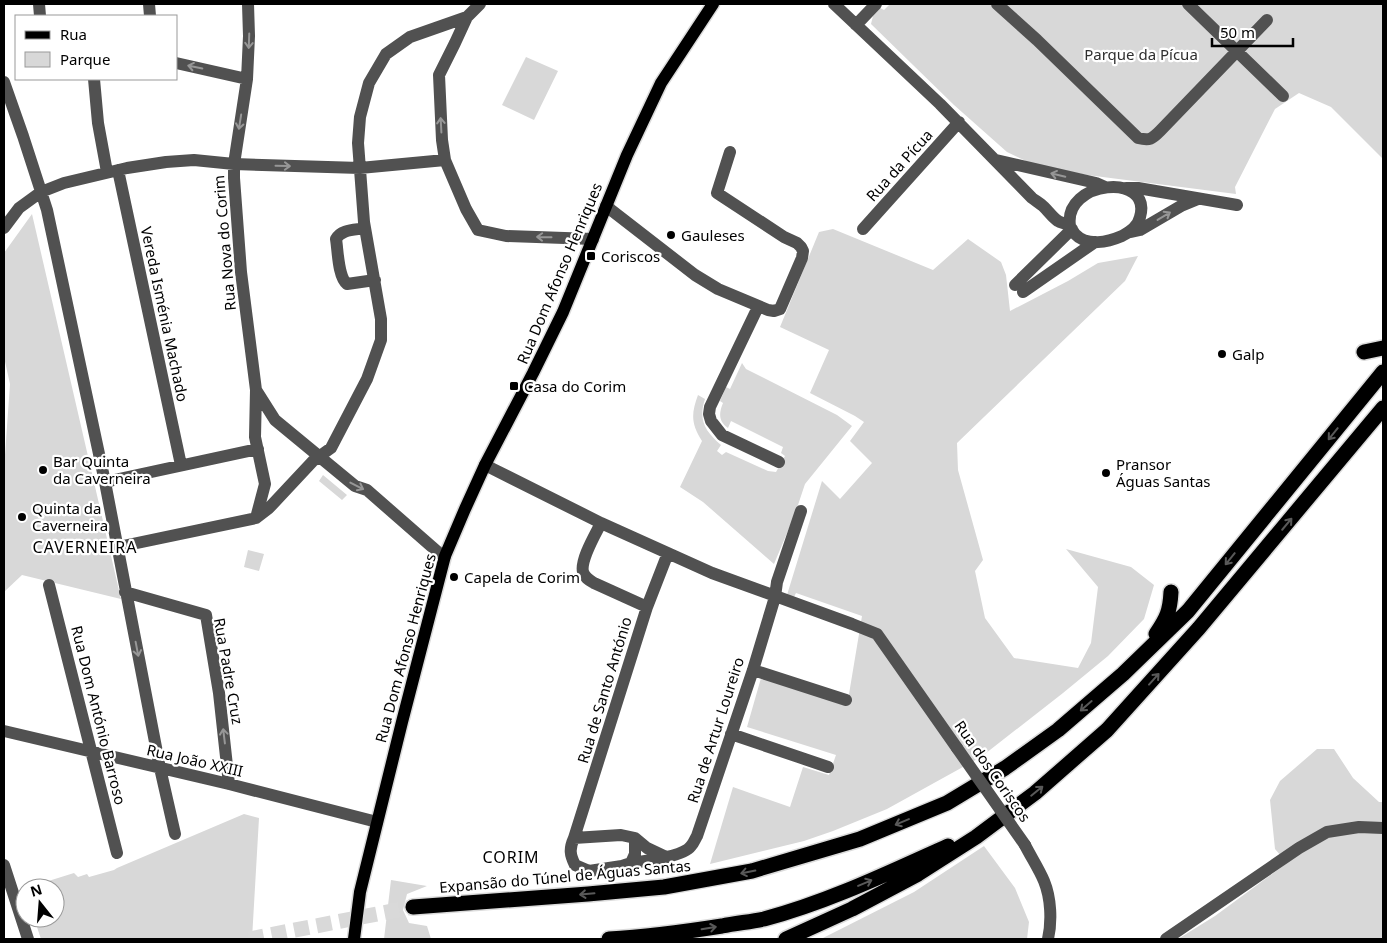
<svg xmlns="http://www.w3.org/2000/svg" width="1387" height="943" font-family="'Noto Sans',sans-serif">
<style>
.green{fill:#d8d8d8}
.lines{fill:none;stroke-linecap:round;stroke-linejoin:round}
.highway-tunnel{stroke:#d9d9d9;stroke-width:15;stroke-dasharray:15 8;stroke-linecap:butt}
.major-casing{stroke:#dbdbdb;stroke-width:15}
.highway-casing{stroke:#dbdbdb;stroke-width:18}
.minor{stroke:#515151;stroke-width:12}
.major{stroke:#000;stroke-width:12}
.highway{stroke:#000;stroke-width:15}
.minor-bridge{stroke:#515151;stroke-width:12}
.oneway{stroke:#979797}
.oneway2{stroke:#595959}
.poi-dot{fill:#000;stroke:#fff;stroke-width:2}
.labels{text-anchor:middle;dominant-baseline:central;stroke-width:4.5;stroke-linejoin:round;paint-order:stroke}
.park-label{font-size:15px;fill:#2f2f2f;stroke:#fff}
.street-label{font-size:15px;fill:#000;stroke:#fff}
.poi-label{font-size:15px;fill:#000;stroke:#fff;text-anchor:start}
.neighbourhood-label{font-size:16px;letter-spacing:1px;fill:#000;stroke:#fff}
</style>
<rect width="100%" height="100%" fill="#fff"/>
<path class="green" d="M890,4H1383V159L1331,107L1299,93L1275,109L1235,187L1236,194L1087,175L1032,164L1007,152L954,105L871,24L873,16L880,8L884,10Z
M526,57L558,71L534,120L502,105Z
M32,214L121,599L22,575L4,592V469L10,384L4,357V253Z
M833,229L933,270L968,239L1001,262L1006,275L1010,311L1068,281L1098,263L1138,256L1125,281L957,443L958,470L983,560L975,571L985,618L1014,658L1078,668L1091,643L1098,587L1066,549L1131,567L1154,585L1144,619L1108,656L1063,693L981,757L887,809L833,831L804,841L710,864L733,787L790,807L803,767L829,775L836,755L747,727L761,678L847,706L862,616L796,593L794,597L787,595L822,481L840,499L872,463L850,441L864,422L855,416L810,393L829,350L780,327L819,232Z
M742,363L746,369L837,415L852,426L805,484L795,514L774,564L703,502L680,487L702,441C691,424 691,414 698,395L705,399C698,420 705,431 721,445L717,451L722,455L726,452L768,471L776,472L785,456L781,453L783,447L731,421L728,428C718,421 719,413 723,403L720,401L726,387L730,389Z
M323,475L347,495L342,500L319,481Z
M248,550L264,554L259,571L244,567Z
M1317,749H1334L1353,778L1379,802H1383V939H1178L1215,916L1287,863L1275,849L1270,800L1280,781Z
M244,814L259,818L252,939H41L34,918H55V888H26L74,873L78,877L87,874L89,877L114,870L117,868Z
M984,846L1015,888L1029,922L1027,939H821L914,892Z
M391,880L427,886L407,894L403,910L409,923L427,926L431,939H384Z"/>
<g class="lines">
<path class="highway-tunnel" d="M249,939L413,907"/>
<g class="major-casing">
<path id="major" d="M354,939L360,892L402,722L445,556L465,509L485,465L533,373L563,312L627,155L661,83L713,4"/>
</g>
<g class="highway-casing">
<path id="highway" d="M1364,352L1383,348
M1156,634C1167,618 1170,611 1171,592
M413,907L588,894L664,887L752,871L860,839L947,803L1005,768L1058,730L1123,674L1188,611L1383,372
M609,939C647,937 684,932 722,926C736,923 750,922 764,919C828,902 888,873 948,846
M786,939L852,909L918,874L976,837L1035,793L1107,730L1199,628L1383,408"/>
</g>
<path class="minor" d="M39,4L40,16
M149,4L150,16
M248,4L249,36L247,79L234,164V178L241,272L256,390L275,420L355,486L367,490L439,553L445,556
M480,4L467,17L455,43L439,75L442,140L445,160L466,209L478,230L506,236L593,239
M834,4L940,104L1032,198C1036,201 1041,204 1044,207C1049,212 1053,218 1058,221C1061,223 1065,223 1068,225C1072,227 1072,231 1075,234C1087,247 1108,242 1122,236C1130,232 1138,227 1140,217C1153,172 1063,180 1070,226
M997,4L1037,40L1138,138C1150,141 1152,139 1160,131L1267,20
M1188,4L1283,96
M856,25L876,4
M176,63L247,79
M94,79L98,123L107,172
M4,82L23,136L47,210L105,482L160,768L175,834
M996,160L1096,183L1105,187
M118,170L181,465
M1126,188H1138L1237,205
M606,206L695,275L718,289L768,310L774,311L780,309L802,258L803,251L801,247L797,243L784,237L717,193L730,152
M4,228L19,208L41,192L64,183L127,168L166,162L194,160L234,164L360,168L445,160
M365,228C356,230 341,229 336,239C338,251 338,277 347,284L375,280
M863,229L959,122
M1131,232L1140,230L1181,206L1198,199
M1015,285L1072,229
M1023,292L1095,242
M758,307L710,407L709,414L711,421L722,435L779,462
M256,390L255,437L265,484L256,518
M485,465L601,523L712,573L852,624L877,634L957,748
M105,482L258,449
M601,523C595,535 580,560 583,572C585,578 589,580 594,583L647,607
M118,547L256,518L269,508L313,461L331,448L367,379L381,340V319L364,222L358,143L360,117L369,83L386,54L410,37L467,17
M49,585L117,853
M125,592L206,615L219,693L229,784
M753,670L846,700
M4,731L229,784L377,822
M731,734L828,767
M574,838L647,607L668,553
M635,838V854L631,863L622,866L589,871L575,865C570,855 569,849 574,838L621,835L635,838L647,848L666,857
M1025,845C1031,857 1039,869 1044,881C1051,898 1052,921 1048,939
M631,863C645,861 683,857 691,846C694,843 695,839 697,836L753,670L775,597L777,582L801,511
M4,865L28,939
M1166,939L1299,848L1327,832L1359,827L1383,828"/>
<use href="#major" class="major"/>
<use href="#highway" class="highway"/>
<path class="minor-bridge" d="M957,748L1025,845"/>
</g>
<defs><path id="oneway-shaft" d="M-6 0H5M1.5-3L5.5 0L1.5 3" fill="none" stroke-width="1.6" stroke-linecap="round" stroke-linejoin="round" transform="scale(1.25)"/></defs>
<g class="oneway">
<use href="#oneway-shaft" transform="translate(249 41) rotate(92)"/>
<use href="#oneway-shaft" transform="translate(195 67) rotate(-168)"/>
<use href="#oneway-shaft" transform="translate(240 122) rotate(99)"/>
<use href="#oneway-shaft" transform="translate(441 125) rotate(-93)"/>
<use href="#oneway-shaft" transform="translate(283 166) rotate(1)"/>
<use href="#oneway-shaft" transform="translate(1058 175) rotate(-167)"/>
<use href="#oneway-shaft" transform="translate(1164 216) rotate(-31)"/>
<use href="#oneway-shaft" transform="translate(544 237) rotate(-179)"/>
<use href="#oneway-shaft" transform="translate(357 486) rotate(27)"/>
<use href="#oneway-shaft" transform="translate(137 649) rotate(79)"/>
<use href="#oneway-shaft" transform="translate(224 736) rotate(-97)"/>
</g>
<g class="oneway2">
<use href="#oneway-shaft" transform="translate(1333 434) rotate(129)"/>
<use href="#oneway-shaft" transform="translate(1287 524) rotate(-50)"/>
<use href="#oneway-shaft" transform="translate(1230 559) rotate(129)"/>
<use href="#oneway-shaft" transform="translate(1154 679) rotate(-48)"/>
<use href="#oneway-shaft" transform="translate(1086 706) rotate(139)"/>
<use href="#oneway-shaft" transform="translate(1037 791) rotate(-39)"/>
<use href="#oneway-shaft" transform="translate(902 822) rotate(157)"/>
<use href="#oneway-shaft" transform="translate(748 872) rotate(169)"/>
<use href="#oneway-shaft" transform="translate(865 883) rotate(-23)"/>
<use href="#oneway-shaft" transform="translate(587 894) rotate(175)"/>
<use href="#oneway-shaft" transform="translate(709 928) rotate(-9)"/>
</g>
<g class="poi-dot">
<circle cx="671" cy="235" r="5"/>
<rect x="586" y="251" width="10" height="10" rx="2.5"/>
<circle cx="1222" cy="354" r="5"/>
<rect x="509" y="381" width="10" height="10" rx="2.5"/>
<circle cx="43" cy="470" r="5"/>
<circle cx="1106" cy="473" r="5"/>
<circle cx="22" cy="517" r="5"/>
<circle cx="454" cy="577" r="5"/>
</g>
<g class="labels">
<g class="park-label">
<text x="1141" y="54">Parque da Pícua</text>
</g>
<g class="street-label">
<text transform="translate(899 165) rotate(-48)">Rua da Pícua</text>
<text transform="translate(224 243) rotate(-95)">Rua Nova do Corim</text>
<text transform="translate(559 273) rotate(-67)">Rua Dom Afonso Henriques</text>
<text transform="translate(165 314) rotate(78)">Vereda Isménia Machado</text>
<text transform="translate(405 648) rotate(-75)">Rua Dom Afonso Henriques</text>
<text transform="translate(229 671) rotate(80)">Rua Padre Cruz</text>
<text transform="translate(604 690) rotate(-73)">Rua de Santo António</text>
<text transform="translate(99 715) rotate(76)">Rua Dom António Barroso</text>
<text transform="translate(715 730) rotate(-72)">Rua de Artur Loureiro</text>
<text transform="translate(195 760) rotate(13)">Rua João XXIII</text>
<text transform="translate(993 771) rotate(55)">Rua dos Coriscos</text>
<text transform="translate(565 876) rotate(-5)">Expansão do Túnel de Águas Santas</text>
</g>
<g class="poi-label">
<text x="681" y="235">Gauleses</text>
<text x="601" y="256">Coriscos</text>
<text x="1232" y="354">Galp</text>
<text x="524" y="386">Casa do Corim</text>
<text x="53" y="461">Bar Quinta<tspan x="53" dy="17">da Caverneira</tspan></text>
<text x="1116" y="464">Pransor<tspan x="1116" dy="17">Águas Santas</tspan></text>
<text x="32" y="508">Quinta da<tspan x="32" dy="17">Caverneira</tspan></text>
<text x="464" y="577">Capela de Corim</text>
</g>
<g class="neighbourhood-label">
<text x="85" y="547">CAVERNEIRA</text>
<text x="511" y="857">CORIM</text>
</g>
</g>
<rect width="1387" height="943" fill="none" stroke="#000000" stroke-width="10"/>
<rect x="15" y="15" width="162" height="65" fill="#ffffff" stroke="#999999"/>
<rect x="25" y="31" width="25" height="8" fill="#000000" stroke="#999999"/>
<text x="60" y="40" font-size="15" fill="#000000">Rua</text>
<rect x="25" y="52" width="25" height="15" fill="#d8d8d8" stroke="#999999"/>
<text x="60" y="65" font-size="15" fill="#000000">Parque</text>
<g transform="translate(40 903) rotate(343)"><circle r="24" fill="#ffffff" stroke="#999999"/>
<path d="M0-4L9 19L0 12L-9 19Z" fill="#000000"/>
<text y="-8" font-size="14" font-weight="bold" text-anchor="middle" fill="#000000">N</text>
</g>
<path d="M1212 38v8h81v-8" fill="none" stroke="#000000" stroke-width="2.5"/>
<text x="1220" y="38" font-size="15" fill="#000000" stroke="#ffffff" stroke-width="4" paint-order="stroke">50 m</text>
</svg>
